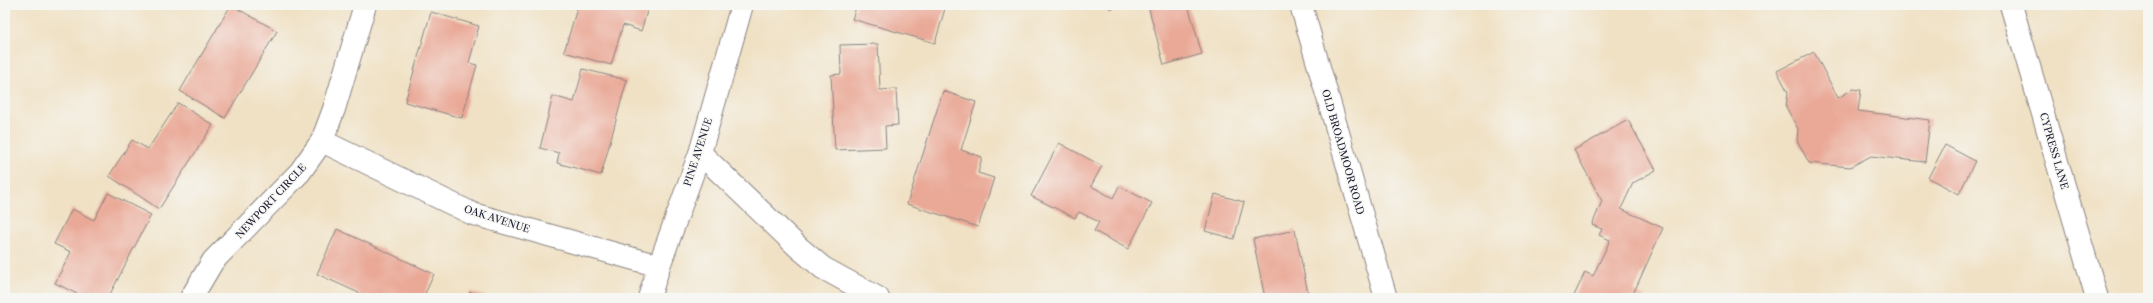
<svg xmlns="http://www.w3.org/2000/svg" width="2153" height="303" font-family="'Libre Caslon Text',serif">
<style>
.building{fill:#eaa997}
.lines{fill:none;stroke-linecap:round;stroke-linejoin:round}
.minor-casing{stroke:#898280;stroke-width:24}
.minor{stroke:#fff;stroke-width:22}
.labels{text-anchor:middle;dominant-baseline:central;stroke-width:3;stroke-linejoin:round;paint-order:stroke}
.street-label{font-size:10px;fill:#22223b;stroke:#f6f6f2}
</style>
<rect width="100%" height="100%" fill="#f6f6f2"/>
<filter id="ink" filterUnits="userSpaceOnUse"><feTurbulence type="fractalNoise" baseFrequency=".025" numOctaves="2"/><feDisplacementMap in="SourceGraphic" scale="8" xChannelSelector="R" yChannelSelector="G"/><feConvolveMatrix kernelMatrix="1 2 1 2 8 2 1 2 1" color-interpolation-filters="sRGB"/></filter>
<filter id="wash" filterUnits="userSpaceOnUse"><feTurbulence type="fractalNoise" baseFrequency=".012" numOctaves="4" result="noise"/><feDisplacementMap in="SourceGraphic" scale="16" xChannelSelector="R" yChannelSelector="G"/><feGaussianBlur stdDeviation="0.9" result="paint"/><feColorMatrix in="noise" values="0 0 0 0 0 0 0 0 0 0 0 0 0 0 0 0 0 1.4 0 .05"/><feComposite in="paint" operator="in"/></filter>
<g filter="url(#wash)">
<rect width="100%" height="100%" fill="#f0e1c4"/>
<g id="blocks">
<path class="building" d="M231,5L277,31L225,118L180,91Z
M578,5H649L641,31L623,25L611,65L564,52Z
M857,5H946L935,43L852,19Z
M1109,5H1120L1110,9Z
M1163,5H1188L1202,54L1164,65L1149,9Z
M431,12L479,26L469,63L477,65L462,118L405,102Z
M878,44L880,90L896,89L898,125L885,126L886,148L835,150L831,75L841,74L840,45Z
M1814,52L1838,98L1853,89L1861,90L1858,111L1930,120L1925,162L1871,156L1850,167L1809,163L1797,140L1798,129L1786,107L1788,92L1777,71Z
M583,69L627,80L601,175L557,163L559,153L540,148L553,96L574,102Z
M943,91L976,102L961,150L982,157L978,173L994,178L978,227L907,204Z
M178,103L213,125L159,209L109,176L132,140L148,149Z
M1628,120L1656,170L1633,183L1621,209L1663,228L1634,292L1647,298H1573L1585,272L1593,276L1610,240L1599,235L1602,229L1592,225L1602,201L1574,150Z
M1059,143L1102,166L1091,186L1113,198L1119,186L1152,203L1128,249L1094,231L1099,222L1079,212L1075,218L1031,196Z
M1945,145L1975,161L1959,194L1928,178Z
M108,193L151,215L108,298H85L55,283L71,252L54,244L72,209L94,220Z
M1215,194L1244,202L1234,239L1205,231Z
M337,229L434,274L423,298H357L359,293L317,274Z
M1295,230L1309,298H1265L1253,239Z
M470,292L490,298H469Z"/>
</g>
</g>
<g filter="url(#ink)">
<use href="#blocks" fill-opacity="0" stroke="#898280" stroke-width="1"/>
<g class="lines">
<g class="minor-casing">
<path id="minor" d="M1301,5L1386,298
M2011,5L2097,298
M322,141L473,214L659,266
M700,153L798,247L823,268L878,298
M191,298L213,261L300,172L322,141L334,109L365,5
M649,298L659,266L700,153L742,5"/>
</g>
<use href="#minor" class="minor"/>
</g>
</g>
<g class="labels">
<g class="street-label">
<text transform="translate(2054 151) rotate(74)">CYPRESS LANE</text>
<text transform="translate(698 152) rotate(-72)">PINE AVENUE</text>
<text transform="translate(1343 152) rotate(74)">OLD BROADMOOR ROAD</text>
<text transform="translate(271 201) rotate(-47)">NEWPORT CIRCLE</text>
<text transform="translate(497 219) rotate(18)">OAK AVENUE</text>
</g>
</g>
<rect width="2153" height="303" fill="none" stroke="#f6f6f2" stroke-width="20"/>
</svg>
